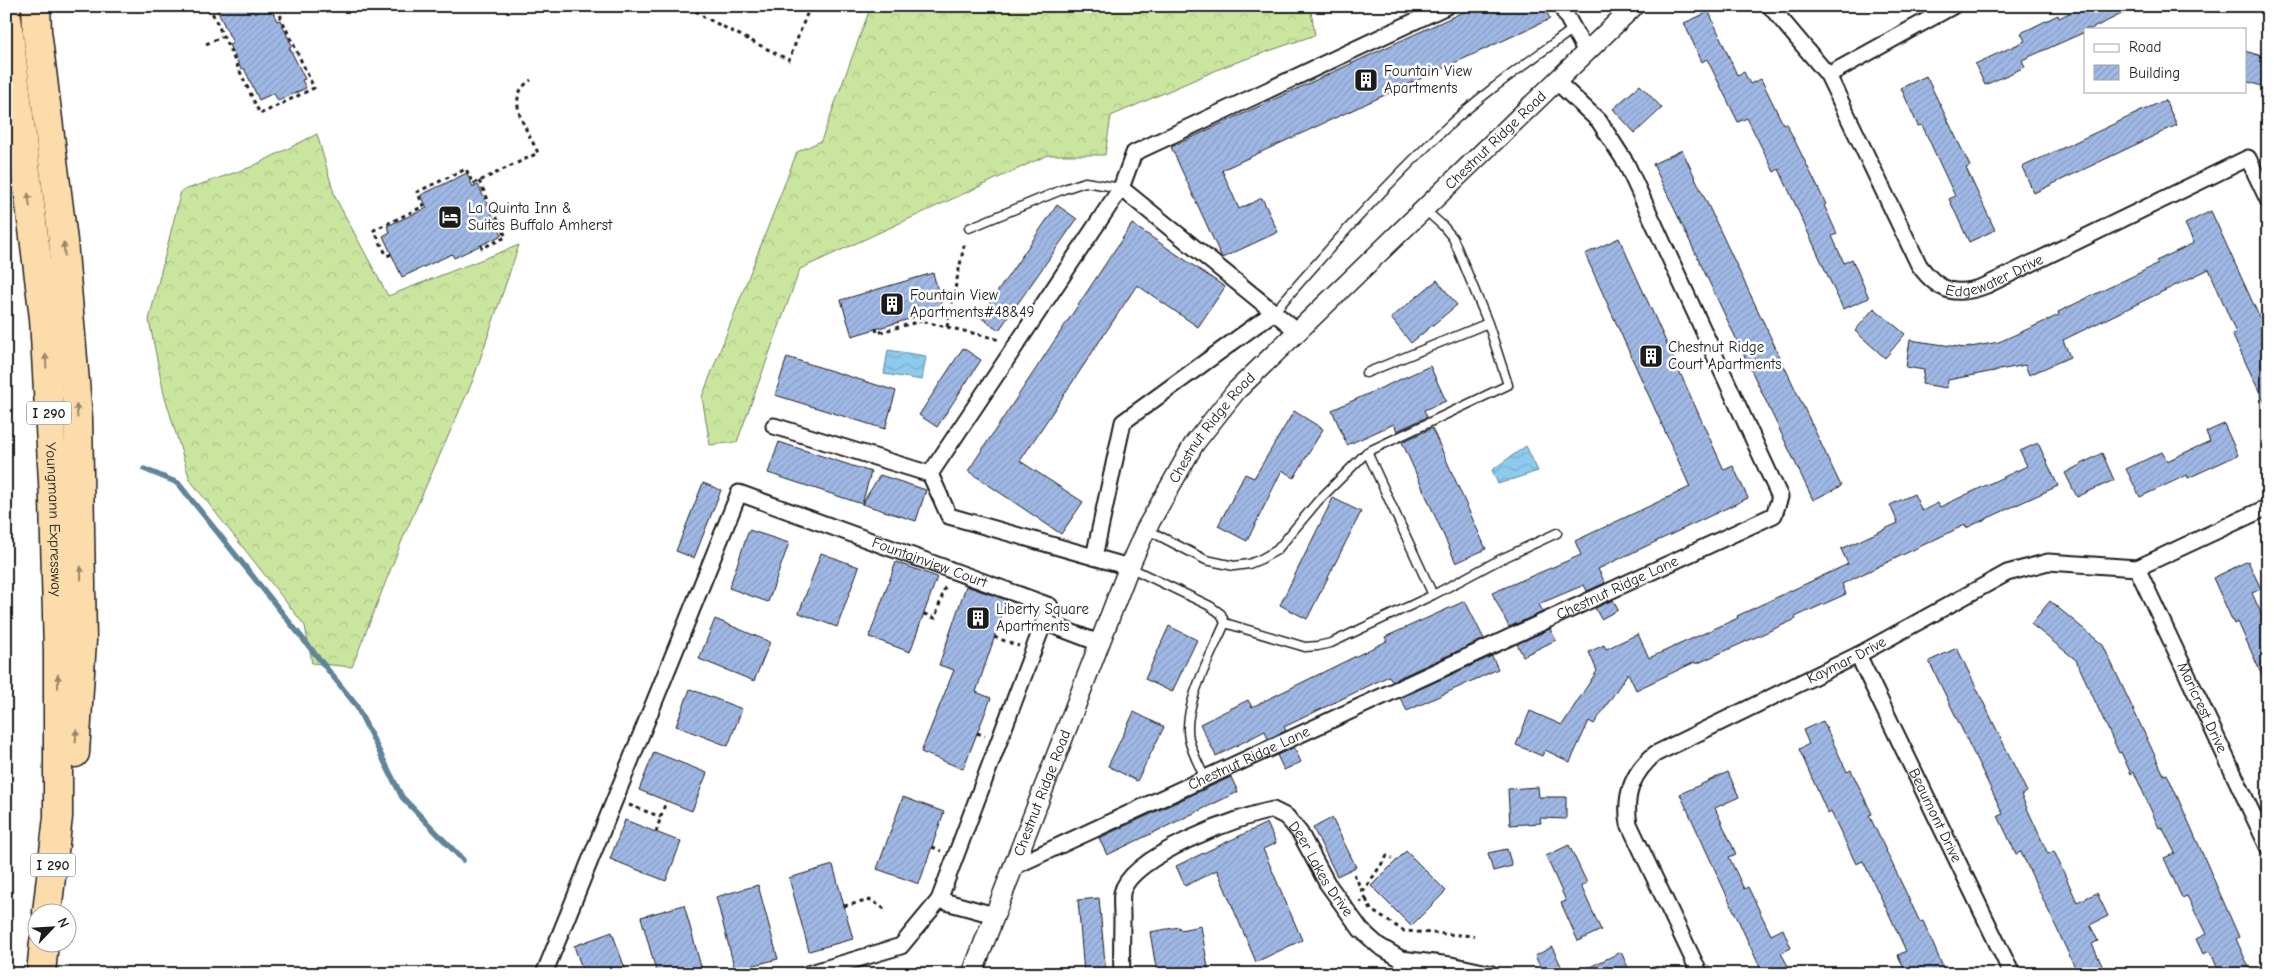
<svg xmlns="http://www.w3.org/2000/svg" width="2274" height="980" font-family="'Comic Neue',sans-serif">
<style>
.forest{fill:url(#forest-crowns);stroke:#73815d}
.water{fill:url(#water-waves);stroke:#608499}
.lines{fill:none;stroke-linecap:round;stroke-linejoin:round}
.stream{stroke:#608499;stroke-width:5.5}
.building{fill:url(#building-hatch);stroke:#1c1c1c}
.service-casing{stroke:#1c1c1c;stroke-width:11}
.minor-casing{stroke:#1c1c1c;stroke-width:19}
.tertiary-casing{stroke:#1c1c1c;stroke-width:22}
.motorway-casing{stroke:#1c1c1c;stroke-width:31}
.path{stroke:#1c1c1c;stroke-width:3;stroke-dasharray:4 4;stroke-linecap:butt}
.service{stroke:#fff;stroke-width:8}
.minor{stroke:#fff;stroke-width:15}
.tertiary{stroke:#fff;stroke-width:19}
.motorway{stroke:#fddcac;stroke-width:28}
.oneway{fill:#98866b}
.labels{text-anchor:middle;dominant-baseline:central;stroke-width:5;stroke-linejoin:round;paint-order:stroke}
.shield{fill:#fff;stroke:#606060;stroke-width:1}
.shield-label{font-size:14px;font-weight:bold;fill:#1c1c1c}
.poi-label{font-size:15px;fill:#1c1c1c;stroke:#fff;text-anchor:start}
.street-label{font-size:15px;fill:#1c1c1c;stroke:#fff}
</style>
<defs>
<pattern id="forest-crowns" width="20" height="18" patternUnits="userSpaceOnUse" patternTransform="scale(1.25)"><rect width="20" height="18" fill="#cae69e"/><path d="M2 6a3 3 0 1 1 6 0M12 15a3 3 0 1 1 6 0" fill="none" stroke="#adc588"/></pattern>
<pattern id="water-waves" width="16" height="10" patternUnits="userSpaceOnUse" patternTransform="scale(1.25)"><rect width="16" height="10" fill="#8dcaed"/><path d="M0 5q4-4 8 0t8 0" fill="none" stroke="#79adcb"/></pattern>
<pattern id="building-hatch" width="6" height="6" patternUnits="userSpaceOnUse" patternTransform="scale(1.25)"><rect width="6" height="6" fill="#a0b8e5"/><path d="M-1 1l2-2M0 6l6-6M5 7l2-2" fill="none" stroke="#899ec4"/></pattern>
</defs>
<rect width="100%" height="100%" fill="#fff"/>
<filter id="ink" filterUnits="userSpaceOnUse"><feTurbulence type="fractalNoise" baseFrequency=".02" numOctaves="2"/><feDisplacementMap in="SourceGraphic" scale="10" xChannelSelector="R" yChannelSelector="G"/><feConvolveMatrix kernelMatrix="1 2 1 2 8 2 1 2 1" color-interpolation-filters="sRGB"/></filter>
<g filter="url(#ink)">
<path class="forest" d="M871,6H1310L1315,35L1226,66L1111,116L1105,155H1048L800,269L737,442L710,445L702,397L797,152L821,141Z
M317,134L335,197L388,296L519,245L473,380L403,538L352,667L312,663L305,626L190,480L164,394L149,320L181,191L251,167Z"/>
<path class="water" d="M888,350L926,356L922,380L884,374Z
M1526,446L1538,471L1498,484L1492,470Z"/>
<g class="lines">
<path class="stream" d="M144,469L178,483L356,705L402,797L463,860"/>
</g>
<path class="building" d="M215,6H270L277,21L280,20L292,46L289,47L305,79L302,80L306,88L278,101L274,93L259,100L244,68L241,69L229,45L233,43Z
M1476,6H1544L1550,19L1222,170L1239,209L1262,198L1278,232L1222,258L1171,147Z
M2083,6H2138L2091,29H2085V32L2022,60L2025,67L1985,85L1975,64L2025,41L2021,33L2058,15L2059,18Z
M1709,12L1737,75L1744,72L1750,84L1761,79L1783,124L1786,123L1826,204L1824,205L1837,234L1832,236L1844,263L1852,259L1869,298L1843,309L1779,169L1774,172L1747,118L1738,122L1707,59L1702,62L1684,23Z
M2245,51L2268,58V88L2245,81Z
M1926,76L1970,166L1966,168L1995,230L1969,242L1949,199L1955,196L1922,125L1918,126L1901,88Z
M1640,85L1662,108L1635,133L1613,109Z
M2165,100L2177,125L2034,193L2022,167Z
M1682,150L1841,486L1813,500L1653,164Z
M467,173L473,187L478,185L502,235L454,258L452,254L402,277L383,236L390,232L387,226L427,208L421,195Z
M1057,205L1077,219L999,330L980,317Z
M2211,211L2268,336V410L2232,334L2236,333L2209,269L2063,340L2070,357L2029,375L2025,365L1948,380L1947,388L1922,384L1924,370L1906,367L1910,340L1965,348L1999,342L2059,315L2058,312L2158,264L2156,261L2194,243L2185,224Z
M1132,224L1225,287L1198,327L1137,285L1020,461L1083,502L1061,534L968,471Z
M1619,238L1724,470L1733,466L1748,498L1598,569L1605,583L1587,591L1584,585L1539,604L1543,612L1509,627L1492,593L1581,555L1575,541L1690,487L1585,254Z
M933,273L943,309L852,336L841,300Z
M1437,280L1457,305L1411,343L1391,318Z
M1874,308L1905,334L1885,358L1855,331Z
M963,348L981,360L937,427L919,415Z
M787,357L896,391L885,429L775,395Z
M1430,366L1446,401L1424,410L1427,417L1397,431L1394,424L1347,445L1332,410Z
M1294,411L1323,429L1294,478L1282,470L1247,541L1218,526L1245,474L1254,478Z
M2224,424L2238,455L2188,478L2187,475L2140,497L2126,469L2162,452L2167,461L2210,441L2206,432Z
M1432,428L1486,549L1456,563L1402,442Z
M779,442L871,472L862,504L768,473Z
M2038,443L2058,486L1966,528L1965,525L1894,559L1842,584L1846,594L1795,617L1796,619L1696,664L1695,662L1636,690L1628,673L1594,724L1589,721L1570,762L1545,750L1542,756L1516,745L1530,711L1562,725L1597,671L1589,652L1604,645L1606,649L1638,634L1649,658L1738,618L1737,616L1848,564L1841,549L1898,523L1890,505L1914,494L1922,511L1938,503L1940,507L2027,466L2020,451Z
M2102,453L2114,480L2077,497L2065,473Z
M880,475L926,490L916,521L862,504Z
M703,483L721,490L694,558L676,551Z
M1333,498L1361,512L1307,619L1280,605Z
M749,530L789,543L768,602L729,588Z
M821,553L859,567L837,627L799,613Z
M2248,561L2261,589L2252,593L2268,629V689L2238,622L2234,624L2213,578Z
M896,562L937,577L910,652L869,637Z
M966,586L1007,600L976,692L991,698L963,769L921,752L954,670L939,665Z
M1613,600L1618,610L1601,619L1595,608Z
M1465,601L1484,639L1392,681L1389,676L1284,727L1286,731L1268,739L1265,731L1216,756L1200,724L1248,700L1252,707L1387,641L1385,637Z
M2050,601L2103,645L2164,775L2167,774L2186,816L2239,937L2236,939L2252,974H2220L2210,951L2203,954L2196,939L2206,934L2187,896L2182,898L2164,858L2175,853L2162,827L2159,828L2134,772L2131,774L2121,752L2119,753L2076,660L2031,624Z
M715,619L770,642L754,681L699,659Z
M1169,626L1197,640L1172,692L1145,679Z
M1550,629L1556,640L1523,656L1517,644Z
M1957,648L2027,792L2021,795L2048,854L2054,851L2077,902L2097,893L2108,916L2090,925L2098,941L2092,944L2106,974H2078L2021,852L2016,854L1998,816L2003,814L1929,661Z
M1492,656L1498,669L1407,711L1400,698Z
M690,689L742,709L728,746L676,726Z
M1134,712L1164,727L1137,781L1108,766Z
M1823,721L1847,772L1851,770L1872,814L1869,815L1920,922L1923,921L1946,974H1906L1898,955L1906,951L1889,914L1863,861L1856,864L1831,812L1828,814L1799,749L1809,744L1803,730Z
M1294,747L1301,762L1284,770L1277,755Z
M654,752L707,773L692,811L639,790Z
M1728,772L1739,797L1715,808L1736,854L1729,857L1744,889L1748,887L1771,935L1783,929L1791,948L1781,953L1788,966L1771,974H1763L1680,794Z
M1231,777L1238,792L1107,855L1099,838Z
M1538,787L1539,797H1566V819L1540,818L1541,823L1510,825L1508,789Z
M903,797L944,812L919,884L877,869Z
M1332,818L1356,867L1337,876L1313,828Z
M625,820L681,842L666,881L610,859Z
M1267,823L1276,843L1263,849L1302,940L1256,962L1217,870L1185,886L1176,866Z
M1569,845L1587,883L1581,886L1601,930L1578,941L1561,903L1566,901L1546,856Z
M1507,849L1512,866L1493,871L1488,853Z
M1406,851L1446,891L1411,926L1371,886Z
M833,865L853,939L809,951L789,878Z
M758,885L778,959L735,970L716,897Z
M1099,898L1106,974H1084L1078,900Z
M684,905L703,974H657L641,917Z
M1201,926L1209,974H1157L1150,932L1179,927L1180,930Z
M612,932L627,974H584L574,946Z
M1552,947L1565,974H1544L1535,956Z
M1621,952L1631,974H1575Z"/>
<g class="lines">
<g class="service-casing">
<path id="service" d="M969,228L1064,189L1085,182L1121,188
M1274,312C1328,250 1384,186 1445,129C1484,92 1530,61 1573,29
M1366,373L1488,323
M1146,529L1206,560L1234,566L1249,564L1261,559L1277,550L1318,501L1367,452L1508,385L1488,323L1453,238L1443,226L1424,209
M1129,567L1210,606L1221,614L1225,623C1212,654 1182,706 1189,739C1192,753 1199,765 1205,778
M1433,595L1499,560L1557,533
M1225,623L1305,647L1318,646L1331,643L1433,595L1367,452"/>
</g>
<g class="minor-casing">
<g id="minor">
<path d="M1561,6L1586,52"/>
<path id="s1" d="M1770,6L1828,75L1919,265C1939,293 1957,297 1987,285L2248,158L2268,200"/>
<path d="M1828,75L1953,6"/>
<path d="M1121,188L1297,331"/>
<path d="M774,426L930,474L949,516L1129,567"/>
<path d="M930,474L1121,188L1134,153L1447,6"/>
<path d="M1094,557L1123,422L1274,312"/>
<path id="s2" d="M2137,568L2268,847"/>
<path d="M1044,622L1099,643"/>
<path id="s3" d="M1858,655L2012,974"/>
<path id="s4" d="M1011,868L1774,515L1780,497L1626,163L1599,121L1556,81"/>
<path d="M939,900L994,915"/>
<path id="s5" d="M544,974L739,493L1050,606L939,900L901,946L807,974"/>
<path id="s6" d="M1122,974C1121,954 1122,935 1122,916C1122,909 1121,900 1122,893C1130,856 1239,816 1273,810L1287,817L1300,833L1327,883L1361,930L1379,946L1401,959L1451,965L1492,974"/>
<path id="s7" d="M1700,974L1629,824C1624,795 1632,773 1655,754L1858,655L2007,573L2048,562L2137,568L2268,507"/>
</g>
</g>
<g class="tertiary-casing">
<g id="tertiary">
<path id="s8" d="M972,974L1129,567L1146,529L1194,444L1236,391L1634,6"/>
</g>
</g>
<g class="motorway-casing">
<g id="motorway">
<path d="M36,6L37,31L63,241L78,418L82,640L75,753"/>
<path id="s9" d="M6,10L44,318L54,500L58,653V817L47,912"/>
<path d="M41,974L44,942"/>
</g>
</g>
<path class="path" d="M209,6L260,114L314,88L281,18L280,6
M689,6L704,17L789,60L810,6
M206,44L228,34
M479,181L506,237L482,248L481,245
M391,254L387,256L374,230L424,206L417,192L466,169L473,184L538,153C528,130 502,98 531,80
M920,316L921,321L994,338L1000,341
M947,327L965,241
M876,328L877,333L921,321
M924,614L935,618L946,584
M994,637L1019,646
M977,733L985,736
M629,805L661,817
M656,832L666,801
M932,847L941,851
M1354,874L1366,899L1360,902
M1363,892L1387,856L1392,858
M1366,899L1371,910L1404,931L1474,936
M844,906L871,900L886,910"/>
<use href="#service" class="service"/>
<use href="#minor" class="minor"/>
<use href="#tertiary" class="tertiary"/>
<use href="#motorway" class="motorway"/>
</g>
<defs><path id="oneway-solid" d="M-6-.8H1V-3.2L6.5 0L1 3.2V.8H-6Z" transform="scale(1.25)"/></defs>
<g class="oneway">
<use href="#oneway-solid" transform="translate(29 200) rotate(-97)"/>
<use href="#oneway-solid" transform="translate(64 249) rotate(-96)"/>
<use href="#oneway-solid" transform="translate(46 361) rotate(-93)"/>
<use href="#oneway-solid" transform="translate(77 411) rotate(-94)"/>
<use href="#oneway-solid" transform="translate(81 573) rotate(-91)"/>
<use href="#oneway-solid" transform="translate(58 681) rotate(-90)"/>
<use href="#oneway-solid" transform="translate(76 736) rotate(-87)"/>
</g>
</g>
<defs>
<g id="building-square" transform="scale(1.25)"><rect x="-9" y="-9" width="18" height="18" rx="4" fill="#1c1c1c" stroke="#fff"/><path d="M-4-6H4V6H1V3H-1V6H-4ZM-2.5-4.3h1.7v1.8h-1.7ZM.8-4.3h1.7v1.8H.8ZM-2.5-1h1.7V.8h-1.7ZM.8-1h1.7V.8H.8Z" fill="#fff"/></g>
<g id="hotel-square" transform="scale(1.25)"><rect x="-9" y="-9" width="18" height="18" rx="4" fill="#1c1c1c" stroke="#fff"/><path d="M-6-4.5h1.5V1H6V5H4.5V3h-9V5H-6ZM-4 0a1.8 1.8 0 1 1 3.6 0ZM.5 0V-2.5h3Q6-2.5 6 0Z" fill="#fff"/></g>
</defs>
<g fill-rule="evenodd">
<use href="#building-square" x="1366" y="80"/>
<use href="#hotel-square" x="450" y="217"/>
<use href="#building-square" x="892" y="304"/>
<use href="#building-square" x="1651" y="356"/>
<use href="#building-square" x="978" y="618"/>
</g>
<g class="labels">
<g class="shield">
<rect x="26.5" y="401.5" width="45" height="23" rx="4"/>
<rect x="30.5" y="853.5" width="45" height="23" rx="4"/>
</g>
<g class="shield-label">
<text x="49" y="413">I 290</text>
<text x="53" y="865">I 290</text>
</g>
<g class="poi-label">
<text x="1384" y="71">Fountain View<tspan x="1384" dy="17">Apartments</tspan></text>
<text x="468" y="208">La Quinta Inn &amp;<tspan x="468" dy="17">Suites Buffalo Amherst</tspan></text>
<text x="910" y="295">Fountain View<tspan x="910" dy="17">Apartments#48&amp;49</tspan></text>
<text x="1668" y="347">Chestnut Ridge<tspan x="1668" dy="17">Court Apartments</tspan></text>
<text x="996" y="609">Liberty Square<tspan x="996" dy="17">Apartments</tspan></text>
</g>
<g class="street-label">
<text stroke="none"><textPath href="#s8" startOffset="1004">Chestnut Ridge Road</textPath></text>
<text stroke="none"><textPath href="#s1" startOffset="389">Edgewater Drive</textPath></text>
<text stroke="none"><textPath href="#s8" startOffset="599">Chestnut Ridge Road</textPath></text>
<text stroke="none"><textPath href="#s9" startOffset="512">Youngmann Expressway</textPath></text>
<text stroke="none"><textPath href="#s5" startOffset="722">Fountainview Court</textPath></text>
<text stroke="none"><textPath href="#s4" startOffset="668">Chestnut Ridge Lane</textPath></text>
<text stroke="none"><textPath href="#s7" startOffset="458">Kaymar Drive</textPath></text>
<text stroke="none"><textPath href="#s2" startOffset="154">Maricrest Drive</textPath></text>
<text stroke="none"><textPath href="#s4" startOffset="262">Chestnut Ridge Lane</textPath></text>
<text stroke="none"><textPath href="#s8" startOffset="194">Chestnut Ridge Road</textPath></text>
<text stroke="none"><textPath href="#s3" startOffset="178">Beaumont Drive</textPath></text>
<text stroke="none"><textPath href="#s6" startOffset="336">Deer Lakes Drive</textPath></text>
</g>
</g>
<rect width="2274" height="980" fill="none" stroke="#fff" stroke-width="25"/>
<rect x="12" y="12" width="2249" height="955" fill="none" stroke="#1c1c1c" stroke-width="2" filter="url(#ink)"/>
<rect x="2084" y="28" width="162" height="65" fill="#ffffff" stroke="#a4a4a4"/>
<rect x="2094" y="44" width="25" height="8" fill="#ffffff" stroke="#a4a4a4"/>
<text x="2129" y="52" font-size="15" fill="#1c1c1c">Road</text>
<rect x="2094" y="65" width="25" height="15" fill="url(#building-hatch)" stroke="#a4a4a4"/>
<text x="2129" y="78" font-size="15" fill="#1c1c1c">Building</text>
<g transform="translate(52 928) rotate(65)"><circle r="24" fill="#ffffff" stroke="#a4a4a4"/>
<path d="M0-4L9 19L0 12L-9 19Z" fill="#1c1c1c"/>
<text y="-8" font-size="14" font-weight="bold" text-anchor="middle" fill="#1c1c1c">N</text>
</g>
</svg>
